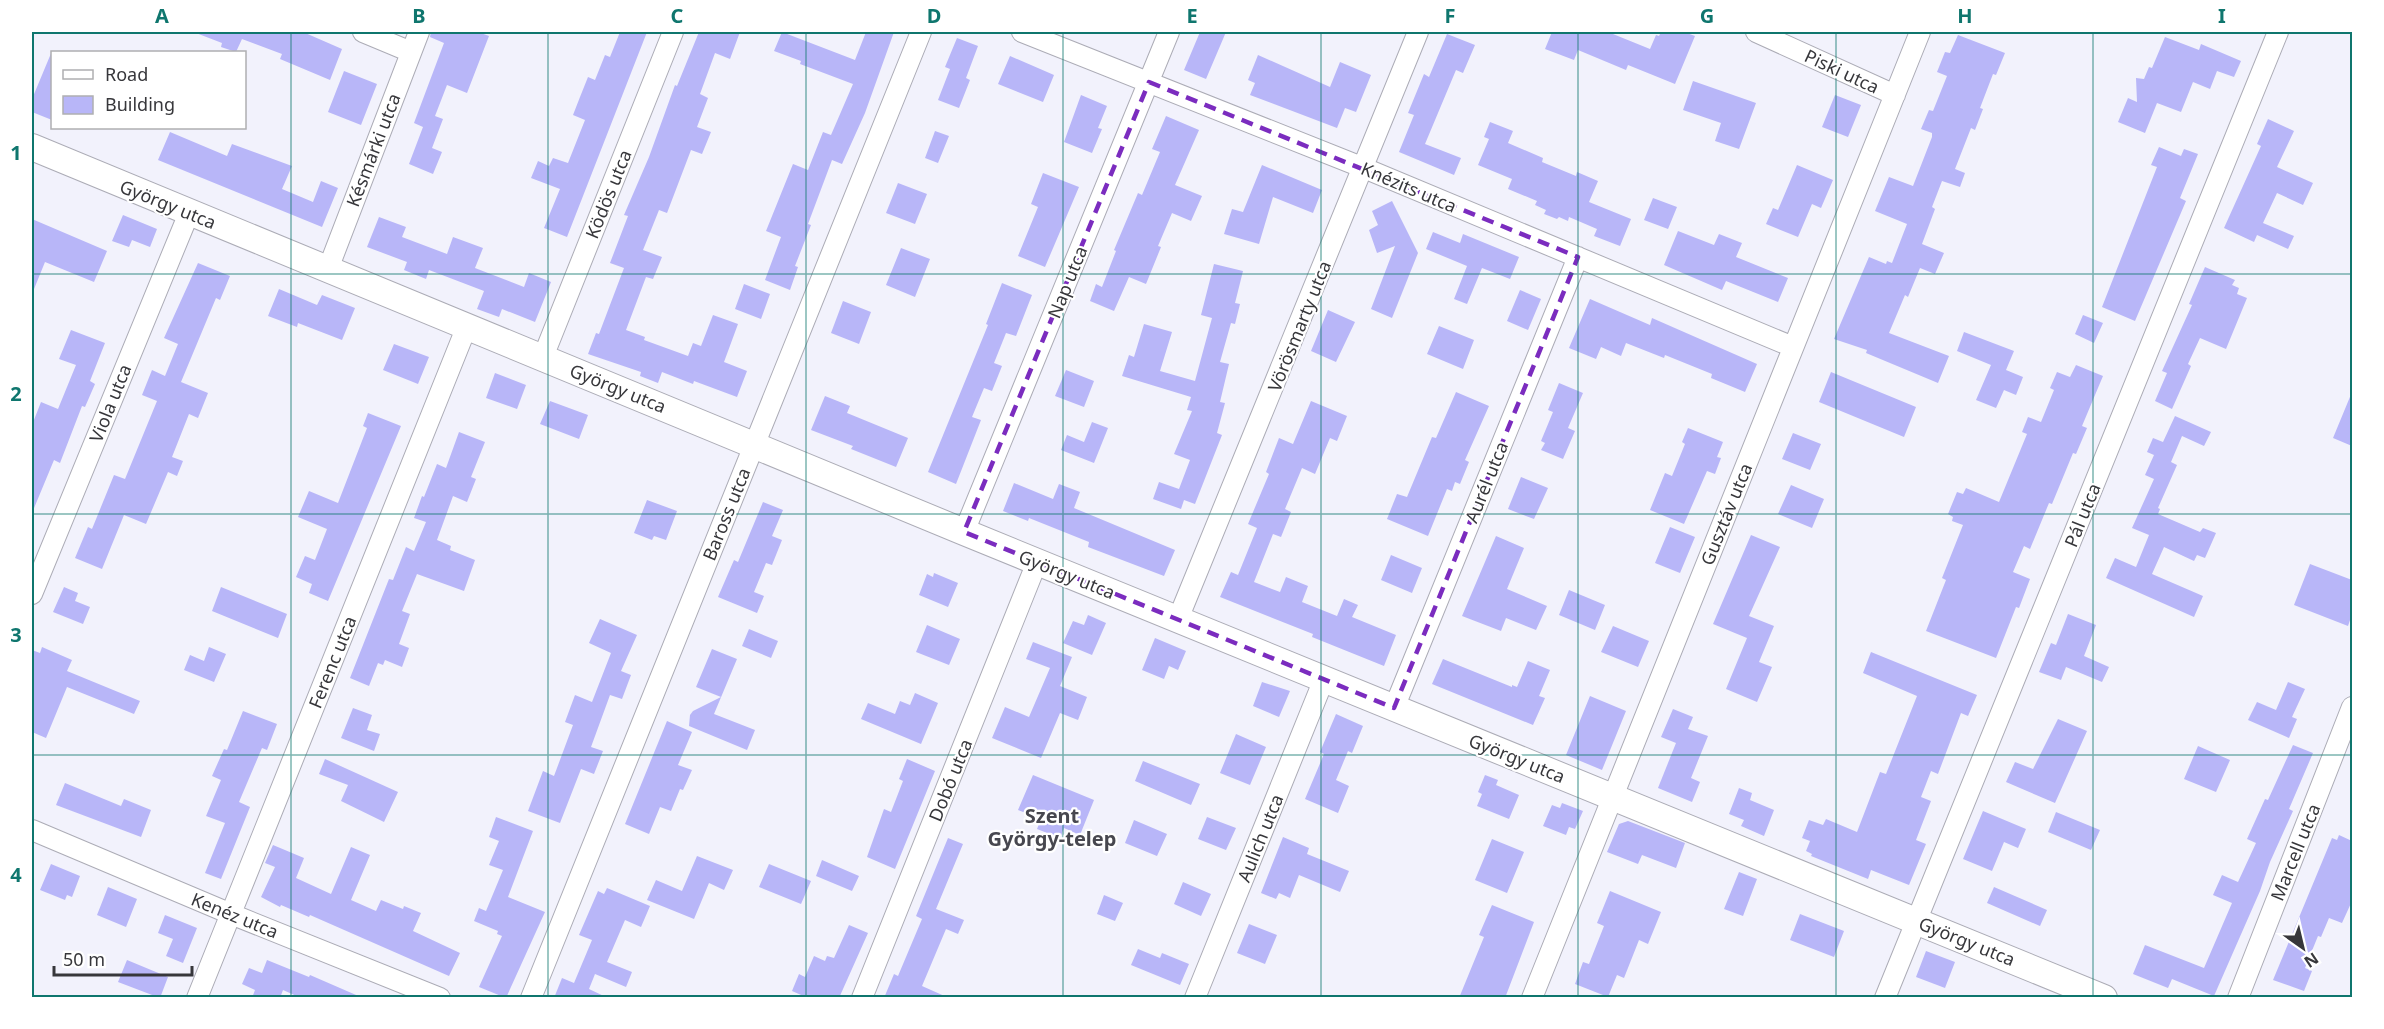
<svg xmlns="http://www.w3.org/2000/svg" width="2384" height="1029" font-family="'Noto Sans',sans-serif">
<style>
.building{fill:#b8b6f8}
.lines{fill:none;stroke-linecap:round;stroke-linejoin:round}
.minor-casing{stroke:#acacb6;stroke-width:22}
.tertiary-casing{stroke:#acacb6;stroke-width:28}
.minor{stroke:#fff;stroke-width:20}
.tertiary{stroke:#fff;stroke-width:26}
.marked{fill:none;stroke:#7b2cbf;stroke-width:4.5;stroke-dasharray:12 8;stroke-linejoin:round}
.grid{fill:none;stroke:#0f766e;stroke-width:1.5;stroke-opacity:0.55}
.labels{text-anchor:middle;dominant-baseline:central;stroke-width:4.5;stroke-linejoin:round;paint-order:stroke}
.street-label{font-size:18px;fill:#37373b;stroke:#fff}
.neighbourhood-label{font-size:20px;font-weight:bold;fill:#47474f;stroke:#fff}
.neatline{fill:none;stroke:#0f766e;stroke-width:2}
.grid-label{font-size:20px;text-anchor:middle;font-weight:bold;fill:#0f766e}
</style>
<rect width="100%" height="100%" fill="#f2f2fc"/>
<path class="building" d="M431,32H478L489,36L467,93L447,85L435,116L443,119L432,148L442,152L433,174L409,164L423,127L414,123L444,43L430,37Z
M620,32H647L567,237L544,228L560,189L531,178L538,161L549,166L553,158L568,163L585,120L573,115L580,97L588,77L595,80L605,55L610,57Z
M699,32H740L730,59L715,53L700,94L708,98L697,127L711,132L702,154L691,150L667,213L659,210L643,250L662,257L653,279L646,277L626,330L645,337L644,340L688,356L693,343L701,346L713,315L738,324L724,362L747,371L737,397L694,381L693,384L662,372L658,383L640,376L641,372L588,354L596,333L599,334L624,268L610,263L628,216L624,215L649,157L675,85L677,86Z
M782,32L855,60L866,32H894L865,113L842,164L832,160L808,224L811,225L795,266L798,267L790,290L765,280L781,237L766,231L793,164L808,170L823,132L831,135L853,84L800,64L801,61L774,51Z
M1200,32H1226L1206,79L1184,70Z
M1552,32H1608L1650,49L1656,35L1659,36L1661,32H1684L1695,36L1675,84L1628,65L1626,70L1578,50L1574,60L1545,49Z
M196,33L303,32L342,49L330,80L280,59L282,54L242,39L236,52L221,47L222,43Z
M1447,34L1475,45L1463,73L1456,70L1425,144L1461,158L1454,175L1399,152L1414,115L1408,113L1424,74L1429,77Z
M1958,35L2005,53L1996,75L1993,74L1980,108L1983,109L1975,130L1971,128L1955,169L1965,173L1960,187L1942,181L1932,207L1935,209L1922,244L1944,253L1935,274L1920,268L1908,297L1905,295L1889,333L1949,356L1938,383L1866,353L1867,350L1834,339L1869,257L1886,264L1887,261L1892,263L1907,224L1875,211L1889,177L1913,186L1932,137V133L1921,129L1929,110L1933,111L1947,76L1937,72L1945,52L1950,53Z
M2165,37L2199,50L2201,44L2241,61L2234,77L2217,71L2210,89L2193,82L2181,112L2157,103L2145,133L2118,122L2128,98L2137,102L2136,78L2144,79L2149,67L2152,68Z
M957,38L978,46L966,78L970,80L959,108L938,100L950,69L945,67Z
M52,51V120L32,112V99Z
M1258,55L1330,87L1340,62L1371,75L1356,112L1345,108L1337,128L1250,95L1255,83L1248,80Z
M1010,56L1054,75L1043,102L998,84Z
M344,71L377,84L361,125L328,112Z
M1693,81L1756,103L1739,149L1715,141L1721,123L1683,110Z
M1081,95L1107,106L1098,128L1102,129L1092,153L1064,142Z
M1835,95L1861,105L1848,137L1822,127Z
M1166,116L1199,130L1175,185L1202,196L1191,221L1172,213L1158,246L1161,247L1146,284L1129,277L1114,311L1090,301L1096,284L1102,287L1116,251L1114,250L1138,193L1142,195L1160,152L1152,149Z
M2268,119L2294,131L2277,167L2313,183L2303,205L2277,193L2263,223L2294,236L2288,249L2257,235L2254,242L2224,228L2261,146L2257,144Z
M1490,122L1513,131L1508,143L1543,158L1542,162L1576,176L1577,172L1598,181L1589,202L1631,219L1620,246L1594,236L1597,229L1569,217L1568,221L1559,217L1557,219L1544,214L1546,210L1535,205L1537,201L1508,189L1512,179L1478,165L1489,139L1484,137Z
M935,131L949,136L938,163L925,158Z
M170,132L227,156L232,144L292,166L282,189L313,202L321,181L338,188L322,227L158,160Z
M2159,147L2181,156L2184,149L2198,154L2180,198L2186,201L2135,321L2102,307L2157,167L2151,165Z
M1262,165L1322,190L1313,213L1273,197L1259,244L1224,234L1232,209L1243,212Z
M1797,165L1833,180L1821,208L1812,204L1798,237L1766,224L1773,208L1778,210Z
M1043,173L1079,187L1045,267L1018,256L1038,207L1031,204Z
M898,183L927,194L915,224L886,213Z
M1653,198L1677,207L1668,229L1644,220Z
M1392,201L1418,253L1392,318L1371,309L1395,246L1377,253L1369,230L1378,225L1372,211Z
M123,215L157,229L150,247L132,240L129,247L112,241Z
M379,217L406,227L402,237L447,254L453,237L483,248L475,268L524,287L529,273L551,282L535,322L502,309L499,317L477,309L484,291L429,270L426,279L404,270L407,262L367,247Z
M32,219L107,251L94,282L45,262L32,294Z
M1678,231L1714,245L1719,234L1742,243L1736,257L1788,278L1778,302L1726,281L1722,290L1664,265Z
M1433,232L1460,243L1463,234L1519,257L1510,279L1482,268L1467,304L1454,299L1467,266L1426,249Z
M901,248L930,259L915,297L886,285Z
M198,263L230,276L220,300L216,298L181,382L208,393L198,418L189,414L172,457L183,461L177,476L168,472L146,524L124,515L102,569L75,558L88,527L92,529L114,475L125,479L157,401L142,395L152,370L165,376L178,344L164,338Z
M1214,264L1243,271L1235,303L1240,304L1235,324L1231,323L1220,362L1229,364L1220,402L1225,403L1217,433L1222,435L1195,504L1184,500L1181,509L1153,499L1159,482L1179,489L1190,460L1174,454L1192,411L1187,410L1191,397L1122,376L1129,355L1134,357L1144,324L1172,332L1160,371L1195,381L1212,318L1201,315Z
M2205,267L2235,280L2232,285L2239,288L2237,294L2247,298L2226,349L2200,338L2188,364L2191,366L2172,409L2155,401L2167,373L2162,371L2192,305L2189,304Z
M1002,283L1032,295L1016,336L1006,333L994,363L1002,366L992,391L984,388L972,417L981,420L956,484L928,472L988,325L986,324Z
M744,284L770,294L761,319L735,309Z
M279,289L317,305L322,295L355,308L342,340L298,323L297,327L268,316Z
M1520,290L1541,299L1528,330L1507,321Z
M1590,299L1650,325L1652,318L1757,364L1745,392L1711,378L1712,374L1665,355L1664,358L1626,343L1621,356L1601,347L1596,359L1569,348Z
M843,301L871,312L859,344L831,333Z
M1328,310L1355,322L1336,362L1311,351Z
M2083,315L2103,323L2094,343L2075,334Z
M1439,326L1474,340L1463,369L1427,354Z
M71,330L105,343L90,381L95,384L85,407L82,406L60,463L54,460L32,513V425L41,402L58,409L76,365L59,359Z
M1964,332L2014,351L2006,370L2023,377L2016,395L2004,390L1996,408L1976,400L1991,365L1957,351Z
M394,344L429,357L418,384L383,370Z
M2076,365L2103,376L2082,426L2087,428L2076,454L2073,453L2052,504L2049,503L2030,549L2024,546L2013,572L2030,579L2019,608L2016,607L1996,658L1926,631L1946,580L1942,578L1963,525L1952,521L1953,517L1948,514L1957,492L1963,494L1966,488L1999,502L2027,434L2022,432L2028,417L2041,422L2054,390L2050,388L2057,372L2070,377Z
M1066,370L1094,381L1084,407L1055,396Z
M1831,372L1916,407L1904,437L1819,402Z
M495,373L526,385L517,409L486,398Z
M1559,383L1583,393L1568,428L1575,431L1563,459L1541,450L1545,443L1541,441L1553,412L1548,410Z
M1456,392L1489,406L1465,460L1469,462L1460,484L1455,482L1452,491L1447,489L1428,536L1387,519L1397,494L1407,497L1432,437L1436,438Z
M2352,392V446L2333,438Z
M825,396L850,406L847,413L908,438L896,467L851,449L853,446L811,430Z
M550,401L588,415L579,439L540,424Z
M1311,401L1347,416L1337,441L1330,438L1315,474L1302,468L1285,509L1291,512L1281,537L1273,534L1254,582L1280,592L1286,577L1308,586L1302,602L1337,616L1344,599L1358,605L1352,617L1396,635L1384,666L1312,637L1313,634L1220,597L1231,572L1238,575L1257,528L1248,524L1269,474L1266,472L1279,438L1293,444Z
M368,413L401,426L328,601L309,593L312,584L296,577L305,556L315,560L327,529L298,517L309,491L338,503L367,428L363,426Z
M2175,416L2211,432L2204,446L2182,436L2171,462L2177,465L2158,508L2160,509L2158,514L2200,532L2203,528L2216,533L2205,558L2197,555L2194,561L2164,547L2152,574L2203,596L2194,617L2106,578L2115,558L2136,567L2149,535L2132,528L2154,479L2145,475L2154,455L2147,452L2153,438L2163,442Z
M1092,422L1108,428L1094,463L1061,450L1067,435L1084,442Z
M1688,428L1723,442L1717,457L1721,458L1715,474L1707,471L1684,524L1650,510L1665,473L1672,476L1685,444L1682,442Z
M459,432L485,442L471,477L476,479L467,502L453,496L437,540L451,546L450,550L475,560L464,591L417,574L402,611L410,614L399,644L409,648L402,667L385,660L383,665L378,663L369,686L350,678L389,579L393,580L406,547L414,551L426,522L414,518L422,496L424,497L437,464L446,468Z
M1793,433L1821,444L1810,470L1782,459Z
M1521,477L1548,488L1534,519L1508,509Z
M1014,483L1053,499L1059,484L1080,492L1074,508L1175,550L1164,576L1088,547L1089,542L1029,518L1028,521L1003,511Z
M1791,485L1824,499L1812,528L1778,514Z
M647,500L677,511L666,540L654,536L652,540L634,533Z
M763,502L783,510L772,536L782,540L772,565L766,563L754,592L764,596L757,613L718,597L734,560L738,562Z
M1670,527L1695,537L1680,573L1655,563Z
M1751,535L1780,547L1749,616L1774,626L1759,662L1772,667L1757,702L1726,689L1747,638L1713,624Z
M1496,536L1524,548L1507,589L1547,606L1536,630L1506,618L1501,631L1462,616Z
M1391,555L1422,568L1412,593L1381,580Z
M2310,564L2352,580V614L2348,626L2294,605Z
M934,573L958,583L948,607L919,595L927,574L933,577Z
M64,587L78,593L75,601L90,607L83,624L53,612Z
M221,587L287,614L278,638L212,611Z
M1569,590L1605,605L1595,630L1559,615Z
M2068,614L2096,625L2084,656L2109,667L2102,682L2066,667L2061,680L2039,672L2051,643L2056,645Z
M1088,615L1106,623L1092,655L1063,643L1073,621L1084,625Z
M600,619L637,635L621,671L631,675L622,699L610,695L591,747L603,751L594,774L581,769L560,823L528,811L543,771L554,776L573,725L565,722L575,695L592,702L611,653L589,643Z
M927,625L960,639L949,665L916,652Z
M1613,626L1649,641L1638,667L1601,652Z
M749,629L778,641L771,658L742,646Z
M1155,638L1186,651L1178,670L1169,666L1164,679L1142,670Z
M1033,642L1072,657L1060,686L1087,697L1078,720L1060,713L1041,758L992,738L1005,707L1029,717L1050,668L1026,659Z
M42,647L72,660L67,671L140,701L134,714L67,687L46,738L32,732V650L40,653Z
M209,647L226,654L214,682L184,670L190,655L204,661Z
M712,649L737,659L714,714L755,730L747,750L689,726L690,715L693,711L721,697L696,687Z
M1871,652L1977,695L1968,716L1961,713L1938,774L1931,771L1921,797L1931,801L1916,840L1926,844L1909,885L1871,870L1868,879L1811,856L1812,854L1806,851L1810,841L1802,838L1809,820L1823,825L1826,819L1857,832L1880,772L1886,774L1917,696L1863,673Z
M1443,659L1512,687V685L1517,687L1528,661L1550,670L1539,696L1545,698L1533,725L1432,684Z
M1262,682L1290,691L1279,717L1253,706Z
M2288,682L2305,689L2292,717L2297,719L2289,738L2248,720L2257,702L2276,710Z
M915,693L938,703L921,744L861,719L868,703L895,714L900,701L910,705Z
M1590,696L1626,711L1602,770L1566,755Z
M353,708L372,715L367,730L380,734L374,751L341,738Z
M1673,709L1693,717L1688,729L1708,736L1691,778L1700,782L1692,802L1658,788L1676,743L1661,737Z
M243,711L277,724L267,750L262,748L239,802L250,807L221,879L205,873L225,823L206,816L221,780L212,776L224,749L227,750Z
M1336,714L1363,726L1352,753L1348,751L1336,780L1349,786L1338,813L1305,799L1324,754L1320,752Z
M2058,719L2087,731L2055,803L2006,782L2015,762L2033,769Z
M667,721L692,732L678,765L692,770L683,790L680,789L671,811L660,807L649,834L625,824Z
M1236,734L1266,747L1250,785L1220,773Z
M2293,745L2313,753L2289,809L2293,811L2270,862L2260,891L2214,996L2172,979L2168,988L2133,974L2145,945L2204,968L2232,903L2213,895L2222,875L2238,882L2256,843L2247,839L2265,799L2268,800Z
M2198,746L2230,760L2216,792L2184,779Z
M325,759L398,792L384,822L341,801L348,785L319,774Z
M907,759L935,771L895,869L867,857L884,809L891,812L903,781L899,779Z
M1143,761L1200,784L1191,805L1135,781Z
M1033,775L1094,800L1080,835L1064,828L1060,838L1037,829L1041,819L1018,810Z
M1485,775L1498,780L1496,785L1519,795L1509,819L1477,806L1482,794L1478,792Z
M65,783L121,806L124,799L151,810L141,837L56,805Z
M1739,788L1752,793L1750,800L1774,810L1764,836L1741,826L1744,820L1729,814Z
M1562,803L1583,811L1575,829L1569,827L1566,835L1543,826L1552,805L1560,808Z
M1983,811L2026,829L2018,848L2004,842L1992,871L1963,859Z
M2056,812L2100,830L2091,850L2048,832Z
M496,817L533,831L508,897L545,912L506,998L479,987L502,936L497,934L498,931L474,921L479,908L486,911L503,870L489,865L499,841L489,837Z
M1207,817L1236,828L1226,850L1198,839Z
M1134,820L1167,834L1157,856L1125,843Z
M1628,821L1685,843L1676,868L1642,855L1638,864L1607,852L1619,824Z
M2339,835L2352,841V901L2342,923L2329,918L2321,937L2318,936L2305,968L2312,971L2304,991L2273,980L2332,838L2337,840Z
M1283,837L1309,848L1307,854L1349,871L1340,892L1299,875L1290,898L1279,893L1276,899L1261,893Z
M948,838L963,844L936,909L964,920L958,934L946,929L922,986L949,998H884L894,974L898,976L922,919L916,916Z
M1492,839L1524,852L1507,893L1475,880Z
M273,845L304,858L296,878L331,894L351,847L370,855L351,900L376,911L381,900L403,909L404,906L421,913L413,931L460,953L449,976L310,915L309,917L281,905L280,907L261,897L275,867L265,863Z
M697,856L733,870L724,890L709,883L694,919L647,900L656,880L682,891Z
M822,860L859,876L852,891L816,876Z
M51,864L80,876L72,897L67,895L65,900L40,890Z
M769,864L811,881L801,904L759,887Z
M1739,872L1757,879L1743,916L1724,909Z
M1183,882L1211,894L1201,916L1174,904Z
M108,887L137,899L126,927L97,915Z
M1994,887L2047,910L2040,926L1987,903Z
M607,888L650,906L641,927L625,920L607,962L632,972L626,987L595,974L589,989L608,998H554L562,978L574,983L592,940L579,935L598,891L604,894Z
M1610,891L1661,912L1648,944L1639,940L1624,978L1617,975L1608,997L1575,984L1583,962L1589,964L1604,926L1597,923Z
M1104,895L1123,903L1115,921L1097,914Z
M1492,905L1534,922L1505,998H1459L1484,937L1479,935Z
M1800,914L1844,931L1834,957L1790,940Z
M165,915L197,928L183,963L166,956L173,939L158,933Z
M1249,924L1277,935L1265,964L1237,953Z
M849,925L868,933L839,998H808L792,991L799,974L805,977L814,956L825,961L827,956L834,958Z
M1138,949L1160,958L1162,953L1189,964L1180,985L1131,965Z
M1926,951L1955,962L1945,988L1916,977Z
M127,960L168,977L160,998L118,982Z
M267,960L309,977L310,975L363,998H301L283,990L280,998H252L255,990L242,984L249,968L262,973Z"/>
<g class="lines">
<g class="minor-casing">
<path id="minor" d="M363,32L411,52
M1022,32L1364,168L1793,347
M1756,32L1895,95
M328,269L419,32
M543,357L673,32
M964,532L1169,32
M32,594L189,213
M1178,619L1418,32
M1394,708L1578,257
M32,830L231,914L440,998
M197,998L467,326
M531,998L921,32
M862,998L1037,562
M1195,998L1324,679
M1532,998L1920,32
M1885,998L2278,32
M2238,998L2352,707"/>
</g>
<g class="tertiary-casing">
<path id="tertiary" d="M32,147L964,532L2104,998"/>
</g>
<use href="#minor" class="minor"/>
<use href="#tertiary" class="tertiary"/>
</g>
<path class="marked" d="M1149,82L1578,257L1394,708L964,532Z"/>
<path class="grid" d="M291,32V998M548,32V998M806,32V998M1063,32V998M1321,32V998M1578,32V998M1836,32V998M2093,32V998M32,274H2352M32,514H2352M32,755H2352"/>
<g class="labels">
<g class="street-label">
<text transform="translate(1842 71) rotate(25)">Piski utca</text>
<text transform="translate(373 150) rotate(-69)">Késmárki utca</text>
<text transform="translate(1409 187) rotate(23)">Knézits utca</text>
<text transform="translate(608 194) rotate(-68)">Ködös utca</text>
<text transform="translate(168 204) rotate(22)">György utca</text>
<text transform="translate(1067 282) rotate(-68)">Nap utca</text>
<text transform="translate(1299 326) rotate(-68)">Vörösmarty utca</text>
<text transform="translate(618 388) rotate(22)">György utca</text>
<text transform="translate(110 403) rotate(-68)">Viola utca</text>
<text transform="translate(1486 482) rotate(-68)">Aurél utca</text>
<text transform="translate(726 514) rotate(-68)">Baross utca</text>
<text transform="translate(1726 514) rotate(-68)">Gusztáv utca</text>
<text transform="translate(2082 515) rotate(-68)">Pál utca</text>
<text transform="translate(1067 574) rotate(22)">György utca</text>
<text transform="translate(332 662) rotate(-68)">Ferenc utca</text>
<text transform="translate(1517 758) rotate(22)">György utca</text>
<text transform="translate(950 780) rotate(-68)">Dobó utca</text>
<text transform="translate(1260 838) rotate(-68)">Aulich utca</text>
<text transform="translate(2295 852) rotate(-68)">Marcell utca</text>
<text transform="translate(235 915) rotate(22)">Kenéz utca</text>
<text transform="translate(1967 941) rotate(22)">György utca</text>
</g>
<g class="neighbourhood-label">
<text x="1052" y="815">Szent<tspan x="1052" dy="23">György-telep</tspan></text>
</g>
</g>
<rect width="2384" height="1029" fill="none" stroke="#ffffff" stroke-width="66"/>
<rect x="51" y="51" width="195" height="78" fill="#ffffff" stroke="#afafb1" stroke-width="1.5"/>
<rect x="63" y="70" width="30" height="9" fill="#ffffff" stroke="#afafb1" stroke-width="1.5"/>
<text x="105" y="81" font-size="18" fill="#37373b">Road</text>
<rect x="63" y="96" width="30" height="18" fill="#b8b6f8" stroke="#afafb1" stroke-width="1.5"/>
<text x="105" y="111" font-size="18" fill="#37373b">Building</text>
<g transform="translate(2303 948) rotate(146)" stroke="#ffffff" stroke-width="4.5" paint-order="stroke">
<path d="M0-4.5L10 22L0 15L-10 22Z" fill="#37373b"/>
<text y="-9" font-size="16" font-weight="bold" text-anchor="middle" fill="#37373b">N</text>
</g>
<path d="M54 966v9h138v-9" fill="none" stroke="#37373b" stroke-width="3"/>
<text x="63" y="966" font-size="18" fill="#37373b" stroke="#ffffff" stroke-width="4.5" paint-order="stroke">50 m</text>
<rect x="33" y="33" width="2318" height="963" class="neatline"/>
<g class="grid-label">
<text x="162" y="23">A</text>
<text x="419" y="23">B</text>
<text x="677" y="23">C</text>
<text x="934" y="23">D</text>
<text x="1192" y="23">E</text>
<text x="1450" y="23">F</text>
<text x="1707" y="23">G</text>
<text x="1965" y="23">H</text>
<text x="2222" y="23">I</text>
<text x="16" y="160">1</text>
<text x="16" y="401">2</text>
<text x="16" y="642">3</text>
<text x="16" y="882">4</text>
</g>
</svg>
